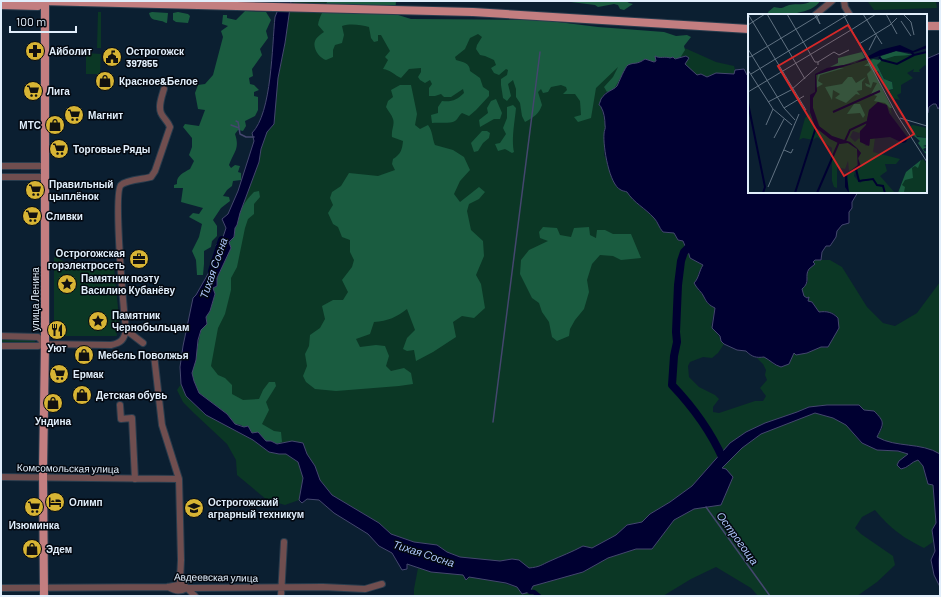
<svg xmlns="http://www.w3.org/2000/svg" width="941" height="597" font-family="Barlow,sans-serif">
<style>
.green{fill:#0b3725}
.forest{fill:#1a5c40}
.water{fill:#000031;stroke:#44476e}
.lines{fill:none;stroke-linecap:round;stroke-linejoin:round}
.stream{stroke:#44476e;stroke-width:1.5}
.canal{stroke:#000031;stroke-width:4.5}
.river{stroke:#000031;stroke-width:8}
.minor-casing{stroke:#293c4d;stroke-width:8}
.major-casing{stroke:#293c4d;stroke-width:10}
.minor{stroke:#704e4f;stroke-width:6}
.major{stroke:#c37e80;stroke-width:8}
.labels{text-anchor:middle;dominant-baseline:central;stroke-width:3;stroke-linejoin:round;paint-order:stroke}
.poi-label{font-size:10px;font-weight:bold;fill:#e1eefb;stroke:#030810;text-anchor:start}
.street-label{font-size:10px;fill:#e1eefb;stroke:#030810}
.water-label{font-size:11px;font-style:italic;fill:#afc8fc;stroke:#030810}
.inset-river{fill:none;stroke:#000031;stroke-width:2}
.inset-road{fill:none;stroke:#617282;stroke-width:1}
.view{fill:#d62828;fill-opacity:0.15;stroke:#d62828;stroke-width:2}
.inset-edge{fill:none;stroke:#e1eefb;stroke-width:2}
</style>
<rect width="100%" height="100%" fill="#0b1f31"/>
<path class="green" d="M292,1H326L327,2L323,13L395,25L476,26L648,39L687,49L716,62L734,66L735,70L734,74L716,73L707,77L701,74L697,76L685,64L687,60L686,56L609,90L605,93L601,107L606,128L604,133V155L607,161L608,168L620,190L627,191C634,203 645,209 654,218C658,222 659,227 663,232L674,233L678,240L683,241C686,252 694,261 704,266L698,273V290L704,295L705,300L715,308L711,325L724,344L718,353L712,358L703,357L690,362L688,366L689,377L699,387L715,395L719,399L713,407V412L719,413L755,401H763L766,396L760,388L767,380L765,375L766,370L763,364L757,358L764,357L770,360L774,365L791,360L792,355L794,353L817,349L821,347L826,348L830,344L831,341L839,328L835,314L827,311L819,312L812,302L808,301L809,298L803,296L802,289L808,282L807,274L815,260H830L842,267L867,307L883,323L895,326L917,313L940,282V454C921,442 895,448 877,437L883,427L874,411L827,405L809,407L797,412L720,454L692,486L670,502L650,514L642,522L627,525L616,535L592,548L583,546L568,554L549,561L540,567L529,568L512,559L500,561L460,557L447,552L437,545L414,542L391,534L379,523L332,495L320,480L315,466L307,454L303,443L277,444L196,360L240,213L259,162L261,149L267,132L274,124L278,78L285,43L289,13L294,3Z
M874,1H937L936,2L937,8L874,10L868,2Z
M98,12H101V48H97Z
M86,53L101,54L100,74H86Z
M54,257L58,258L66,263L114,267L120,328L116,329L117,336H54Z
M1,338L35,339V344L1,343Z
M181,384L186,396L206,415L253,440L269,452L279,454H286L298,462L303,478L299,500L285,505L267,500L237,475L236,460L227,444L195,414L183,402L177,390Z
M814,412C825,416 838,418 846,425C853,430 856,440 863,444C877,452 893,449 908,454L907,468L912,462L918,460L923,466L925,477L933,484L936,523L932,530L933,542L924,548C902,537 891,529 875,510L862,517L855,528L861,534L893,556L895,565L877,582L857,596H758L751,588L716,567L691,579L663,596H414V589L418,568C433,572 446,573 461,574C485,578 508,584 530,592L533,586L583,572L608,558L636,549H652L674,520L694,509L721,505L733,477L722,468L742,448L761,434Z"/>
<path class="forest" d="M326,1H396L395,14L411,19L542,20L598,27L664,32L676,36L687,35L691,37L684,46L685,50L680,58H658L654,62L645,59L625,70L614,89L607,92L604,87L613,77L618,67L596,88L591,118L578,122L574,117L581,115L580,101L575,94H563L567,90L566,87L561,85L551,87L548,92L543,93L541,89L538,92L542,105C539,114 534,117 525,122L522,116L520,103L516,97V89L513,80L508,84L511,96L507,101L503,98L501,85V79L507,75L508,70L506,69L499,75L494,73L491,68L496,65L494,60L485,56L480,55L476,49L477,45L482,37L478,34L470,38L465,49L455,57L456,60C463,62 470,63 470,71L480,78L483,87L489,91V96L476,110L469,116L462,113C459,115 458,119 455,121C450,124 438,122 432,123L431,115L438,113V107L442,101C452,102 457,100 464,93L463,89L451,97H444L441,94L435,96H429V88L432,84L430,80L425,83L420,80L418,77L421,72V68L409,69L401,78C394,75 391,70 383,69L388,60L385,57L390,51L381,35H378V41L374,42L371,38L369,27C361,25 351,23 342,26L344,35L342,43L335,45L333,50V57L326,60C319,58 311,47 316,39C318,36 321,34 324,32L318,25C319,17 324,10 327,2Z
M570,1H626L629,3L633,4L624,10L620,9L618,5L614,4L598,7L595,5L571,2Z
M812,1H820C813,14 783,15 769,15L768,12L774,7C784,9 781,8 789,5C798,3 803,6 812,1Z
M245,11L266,12L271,20L266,31L268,38L260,49L262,55L252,69L253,76L249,78L250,84L254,85L259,90L254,92V96L258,97V110L255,116L245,121L246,126L243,131L238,130L235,134C240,149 234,151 229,165L231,168L235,165L240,166L238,172L241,173V180L233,181L232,186L227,190L223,196L229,197L230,201L221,208L213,220L217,226V236L212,241L211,247L204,251V264L203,275H197L196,260L192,251L199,237L202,224L189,217L193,213L199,214L203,208L181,202L183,188H174V185L177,184C176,176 183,173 190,169L194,161L189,155L192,147V138L183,127L185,124L199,126L205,110L198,109L195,93L198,85L205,84L213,75L223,37L221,31L228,26L222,24L223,15H227V18L236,20Z
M152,12L168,13L167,23C165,23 163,21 161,21C154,19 151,21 149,13Z
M178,12L188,14L190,16L188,23L176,22L173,20V13Z
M400,85H411L417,114L415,125L420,129L428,125C433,132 432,138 435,145L453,150L464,157L470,170L460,181L454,194L460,202L479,187L485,192L479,199L469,204L467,211L471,230L483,241L484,256L476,275L481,284L485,308L474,318L462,316L453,322L456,337L433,352L416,361L414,350L407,351L403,349L407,338L415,330L407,309C397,317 388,321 374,322L370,334L356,339L360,347L376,345L385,346L389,356L386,366L391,371L404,368L411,373L413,384L399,386L336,391L315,389L306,382L303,376L307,366L305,354L309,346L310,335L320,328L325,319L322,306L333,300H343L348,292L342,280L352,267L354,260L350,252V240L342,237L338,227L333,224L328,213L333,205L330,198L332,192L341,186L349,173L378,176L395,170L392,164L393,159C401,154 402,150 403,141L392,137C391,130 395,125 393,119C392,115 388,111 386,107L388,101L393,97L391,90Z
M496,99L502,113L500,119H494L480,127L479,120L488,113L487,108L491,101Z
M513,105L516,108C515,120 511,140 514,152L512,153L505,149L498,151L495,144L500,143L506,134L503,128L507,118V107Z
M482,131H487L490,133L489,138L483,143L478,151L474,152L471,143Z
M259,191L260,197L254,204V214L248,219L245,228L237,267L231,278V290L225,314L218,328L211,366L218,375L225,378L232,385V394L243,400L259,399L263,390L269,382H275L276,386L266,402L269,410L262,424L274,431L281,432L282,442L277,444L271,441H266L252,434L241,425L235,424L227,414L199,393L194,381L192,373L201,330L207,324L206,317L210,311L215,294L212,288L217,286V278L231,248L229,243L234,237L235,228C239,223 238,217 240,212C244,203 248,198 254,192Z
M543,227L557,228L560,235L571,237L574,228L589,227L590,235L596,238L597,230H605L613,234H631L641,258L621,260L613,256L600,255L592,264L587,280L589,292L584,309L575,320L570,329L569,336L557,341L552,337L549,322L542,312L539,303L532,298L520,274L521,260L529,250L548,241L540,238L539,232Z"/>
<path class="water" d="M279,1H291L285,43L278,78L274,124L267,132L261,149L259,162L240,213L237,225L235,228L234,237L229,242L231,248L217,278V286L213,288L215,294L210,311L206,317L207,324L201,330L198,340L196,360L192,373L194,381L199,393L227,414L235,424L244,427L248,426L252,433L258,432L266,441H271L277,444L292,441L303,443L307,454L315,466L320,480L332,495L379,523L391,534L414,542L437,545L447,552L460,557L500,561L512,559L519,560L529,568C540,567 541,565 550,561C561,556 572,552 583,546L592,548L616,535L627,525L642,522L650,514L670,502L692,486L730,443L746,432L765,423L797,412L809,407L827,405H859L864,410L874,411C885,422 884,423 877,437C896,448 921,442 940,454V551C938,563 940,575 940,587L934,575L931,560L935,551L932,530L936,523L933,485L928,484L923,466L918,460C911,462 908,468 901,469L897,465L899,461L908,454L898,451L877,450L862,443L846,425L833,418L815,413L761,434L742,448L722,468L726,469L733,477L721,505L694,509L674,520L652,549H636L608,558L583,572L533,586L530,592L522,594L517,587L506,583L469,577L466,580L463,575L431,572L407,564V569L402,570L392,553L379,546L368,534L334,513L319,500L307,499L302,503L299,500L303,478L298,462L286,454H279L269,452L253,440L206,415L186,396L181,384L180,367L183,346L193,298L196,295L216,260L219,250L216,245L222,240L226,228L222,219L228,214L238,191L254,141L252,133C272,113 272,45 275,17L279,7Z
M940,53V106L938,109L936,104H933L929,107L928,113L926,114V59Z
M655,56C660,59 665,56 670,58L673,57L675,59L686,56L689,58L685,64L697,75L701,74L707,77L716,73L734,74L735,70L744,69L747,75H749V192H858L852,202V208L849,212V223L842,225L837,231L836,237L830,246H826L822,252L821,260H815L813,262L815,264C813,266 811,267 809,269C804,276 811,282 802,289L804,296L807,298L809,297L808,301L812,302L819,312C827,311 832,312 838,318L839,328L828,347H821L807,353L796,355L794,353L789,364L781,367C774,365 770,360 764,357C756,358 752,357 746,351L737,350L724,344L721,341L720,336L712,328L715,308C709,305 707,303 704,297C702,292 697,289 694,283C699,278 699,271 703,265L690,258C689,252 685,247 683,241L678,240L674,233L663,232C659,228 658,222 654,218C645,208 634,203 627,192C625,191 622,191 621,190C609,185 603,146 604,134C604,130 606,129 605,125C605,119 604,112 601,107C601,106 600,106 599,105C599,104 601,100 601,99C606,91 614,90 617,86C619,82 625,67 628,65C634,62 637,65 645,59L654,62L656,61Z"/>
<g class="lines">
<path class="stream" d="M236,121L238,122L239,127
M231,125L239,128L240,134L246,137H254
M493,422L540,52
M706,507L770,596"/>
<path class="canal" d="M526,588L530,592H534L539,596"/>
<path class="river" d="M687,249L684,252L681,261L678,285L676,332L677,342L674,356L672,385C692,406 711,432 723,459
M212,271L222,240"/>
<g class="minor-casing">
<path id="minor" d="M844,1L845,7L850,15
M815,15L832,1
M1,166H45
M1,177H45
M126,330L143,343
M1,336L38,337L45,344
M1,346H38L45,344L111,345C121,343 124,340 126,330C124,312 113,193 121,185C126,180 144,179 151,177L155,171L170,127C168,121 163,118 161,113C158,106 162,96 164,89
M154,355L162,425L179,479L181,560L180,581L195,596
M120,405L121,419L132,418L135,479
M1,477L179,479
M168,587C176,591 180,592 187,588
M1,588L168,587L178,585L187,588L323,587L365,589L382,584
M281,596L284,542"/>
</g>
<g class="major-casing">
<path id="major" d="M42,1L473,12L749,29
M1,5L38,6L43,1
M926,26H940
M44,596L43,471L45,344V1"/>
</g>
<use href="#minor" class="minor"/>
<use href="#major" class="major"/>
</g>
<defs>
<g id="pharmacy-disc" transform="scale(1)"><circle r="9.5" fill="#d7b434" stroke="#030810"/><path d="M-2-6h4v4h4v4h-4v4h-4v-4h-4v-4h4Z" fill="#111"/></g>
<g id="civic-disc" transform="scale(1)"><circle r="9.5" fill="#d7b434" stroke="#030810"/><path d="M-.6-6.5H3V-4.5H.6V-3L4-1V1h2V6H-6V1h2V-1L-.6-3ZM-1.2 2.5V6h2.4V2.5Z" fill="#111"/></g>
<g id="shop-disc" transform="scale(1)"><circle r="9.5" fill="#d7b434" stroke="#030810"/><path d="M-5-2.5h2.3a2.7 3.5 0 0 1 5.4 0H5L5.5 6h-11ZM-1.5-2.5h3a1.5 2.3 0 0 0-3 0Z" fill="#111"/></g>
<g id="supermarket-disc" transform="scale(1)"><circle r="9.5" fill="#d7b434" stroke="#030810"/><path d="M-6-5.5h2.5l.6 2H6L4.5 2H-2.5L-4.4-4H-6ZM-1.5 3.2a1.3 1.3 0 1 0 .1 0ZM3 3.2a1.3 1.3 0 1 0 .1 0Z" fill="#111"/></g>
<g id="office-disc" transform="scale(1)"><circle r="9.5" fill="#d7b434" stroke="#030810"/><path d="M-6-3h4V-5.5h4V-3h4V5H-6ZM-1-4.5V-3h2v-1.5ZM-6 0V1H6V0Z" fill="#111"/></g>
<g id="sight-disc" transform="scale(1)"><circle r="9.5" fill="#d7b434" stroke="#030810"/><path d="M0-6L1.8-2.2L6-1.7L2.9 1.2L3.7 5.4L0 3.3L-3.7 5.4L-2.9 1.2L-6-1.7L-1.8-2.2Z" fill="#111"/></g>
<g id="restaurant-disc" transform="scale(1)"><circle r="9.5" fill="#d7b434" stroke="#030810"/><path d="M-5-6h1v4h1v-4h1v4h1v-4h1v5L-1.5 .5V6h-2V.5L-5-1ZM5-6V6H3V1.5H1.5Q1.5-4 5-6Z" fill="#111"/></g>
<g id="hotel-disc" transform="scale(1)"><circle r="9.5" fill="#d7b434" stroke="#030810"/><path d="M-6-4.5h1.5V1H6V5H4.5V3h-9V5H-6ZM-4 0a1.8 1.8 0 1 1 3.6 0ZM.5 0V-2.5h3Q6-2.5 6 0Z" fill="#111"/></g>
<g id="university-disc" transform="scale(1)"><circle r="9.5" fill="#d7b434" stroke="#030810"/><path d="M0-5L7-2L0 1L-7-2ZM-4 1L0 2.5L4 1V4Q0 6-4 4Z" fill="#111"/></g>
</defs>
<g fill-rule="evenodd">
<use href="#pharmacy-disc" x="35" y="51"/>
<use href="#civic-disc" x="112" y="57"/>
<use href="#shop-disc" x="105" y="81"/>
<use href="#supermarket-disc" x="33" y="91"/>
<use href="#supermarket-disc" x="74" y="115"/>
<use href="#shop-disc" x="55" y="125"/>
<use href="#supermarket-disc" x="59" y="149"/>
<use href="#supermarket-disc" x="35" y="190"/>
<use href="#supermarket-disc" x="32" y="216"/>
<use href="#office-disc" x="139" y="259"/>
<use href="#sight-disc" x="67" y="284"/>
<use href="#sight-disc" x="98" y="321"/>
<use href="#restaurant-disc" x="57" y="330"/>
<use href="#shop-disc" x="84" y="355"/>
<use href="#supermarket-disc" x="59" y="374"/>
<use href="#shop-disc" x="82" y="395"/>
<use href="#shop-disc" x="53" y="403"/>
<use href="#hotel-disc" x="55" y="502"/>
<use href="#supermarket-disc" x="34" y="507"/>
<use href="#university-disc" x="194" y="508"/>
<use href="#shop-disc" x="32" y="549"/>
</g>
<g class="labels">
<g class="poi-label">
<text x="49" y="51">Айболит</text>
<text x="126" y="51">Острогожск<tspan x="126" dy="12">397855</tspan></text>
<text x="119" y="81">Красное&amp;Белое</text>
<text x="47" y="91">Лига</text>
<text x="88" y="115">Магнит</text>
<text x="41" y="125" text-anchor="end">МТС</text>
<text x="73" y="149">Торговые Ряды</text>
<text x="49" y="184">Правильный<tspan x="49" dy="12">цыплёнок</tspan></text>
<text x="46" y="216">Сливки</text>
<text x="125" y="253" text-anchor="end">Острогожская<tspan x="125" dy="12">горэлектросеть</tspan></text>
<text x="81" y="278">Памятник поэту<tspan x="81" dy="12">Василию Кубанёву</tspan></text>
<text x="112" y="315">Памятник<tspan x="112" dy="12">Чернобыльцам</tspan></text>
<text x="57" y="348" text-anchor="middle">Уют</text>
<text x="98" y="355">Мебель Поволжья</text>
<text x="73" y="374">Ермак</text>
<text x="96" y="395">Детская обувь</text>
<text x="53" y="421" text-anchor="middle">Ундина</text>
<text x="69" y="502">Олимп</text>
<text x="208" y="502">Острогожский<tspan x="208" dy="12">аграрный техникум</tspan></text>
<text x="34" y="525" text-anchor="middle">Изюминка</text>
<text x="46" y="549">Эдем</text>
</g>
<g class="street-label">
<text transform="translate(35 299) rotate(-90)">улица Ленина</text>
<text transform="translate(68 468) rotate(1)">Комсомольская улица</text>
<text transform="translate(216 577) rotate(1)">Авдеевская улица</text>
</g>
<g class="water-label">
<text transform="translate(213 268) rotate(-71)">Тихая Сосна</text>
<text transform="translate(738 538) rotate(54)">Острогоща</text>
<text transform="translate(424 553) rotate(18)">Тихая Сосна</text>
</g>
</g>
<g transform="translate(748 14)">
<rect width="179" height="179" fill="#0b1f31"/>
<path d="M179,38V53L177,51L171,56L172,58H165L166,55L159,59L165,64L153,71V79L149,81L152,86L144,84L141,77L145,75L144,68L141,66L138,68L129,51L134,46L147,42L155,40L163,43ZM121,44L126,45L130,68L141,89L144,101L140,94L130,88L121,96L118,111L111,119L105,117L102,123L107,128L111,124L118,132L122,131V125L127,124L125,138L152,145L148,150H137L139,157L132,162L147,179H137V174L136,179H102L98,170L100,160L107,157L106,162L112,169L116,166L119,167L122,166L115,165L111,167L108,157L113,152L110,145L113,139L102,128L84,122L72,113L65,94V84L69,77L68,61ZM63,99L69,114L82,125L100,129L109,135V154L101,157L100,147L97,155L89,153V174L86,173L84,167V134L69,123L65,126L55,124L51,126L57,104ZM165,111L179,114V124L165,121L160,113ZM175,145L179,150V179H150L157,160Z" fill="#0b3725"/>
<path d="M148,37L165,41L147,42L134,46L129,51L136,65L144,68L145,75L141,76L144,85L130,57L126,58L144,94H142L137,89L126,87L129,82L123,80L129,69L125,68L123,74L118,72L117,69L122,71L119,60L123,56L121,52H116L125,45L131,46L133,42ZM114,38L117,44L96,51L82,53L90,49V44ZM88,54H96L72,61L70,67L75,70L68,74L70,59ZM100,63H104L108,69L118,63L114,68V76L109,77L112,81L108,80L98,89L87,84L92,80L85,76L84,86L77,73L94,70ZM106,90H112L117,101L115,104L112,99L99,100ZM167,120L169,123L179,124L178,131L175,132L179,133L175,135L177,138L179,136V140L177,139L170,129L172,127L165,121ZM173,146L170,154L167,152L164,154L165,164L157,166L154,171L157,173L156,178L150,179L158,158Z" fill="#1a5c40"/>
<path d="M152,31L165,37L179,31V34L164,39L148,37L68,61L69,77L65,84V94L71,112L84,122L102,128L109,134L113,139L110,144L113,153L99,161L101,179L97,173V161L110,151L109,135L100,129L92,130L82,125L67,113L62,98V81L67,78V60L79,54L107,49L132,36ZM130,88L139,91L141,99L160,124L158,128L155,129L142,123L122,125L121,132L112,128V117L118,111L121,96Z" fill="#000031"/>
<path class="inset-river" d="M163,38L166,41L179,38M131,43L134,46L149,50L166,41M0,89L17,173L15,179M85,98L132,77M97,127L102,116L119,108M108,155L111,167L125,165L129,171L135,172L137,179M47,179L68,113M69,179L91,128"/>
<path class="inset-road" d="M0,0L58,96M19,0L57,65M39,0L67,48H70M66,0L72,10L68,0M95,0L149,101L179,148M115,0L134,30M138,0L149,20M155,0L163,8L166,21M153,7L163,22M0,11L17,0M103,16L128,0M111,30L142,11L149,4M0,35L36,94L47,106M121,36L128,22M0,42L2,43L73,0M70,51V48L86,38L91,41L101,36M0,56L25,95L44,111M3,60L101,0M0,78L103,16M20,88L43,76L69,53M36,94L56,82M152,104L179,112M18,111L25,95M26,124L36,105M36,136L43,139L45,135M20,173L51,100"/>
<path class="view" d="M100,11L166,120L96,162L30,52Z"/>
<rect width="179" height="179" class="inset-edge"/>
</g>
<rect width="941" height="597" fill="none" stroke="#e1eefb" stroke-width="4"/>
<path d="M10 26v6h66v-6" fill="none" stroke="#e1eefb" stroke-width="2"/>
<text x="16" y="26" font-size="12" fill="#e1eefb" stroke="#030810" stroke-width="3" paint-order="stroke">100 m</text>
</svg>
